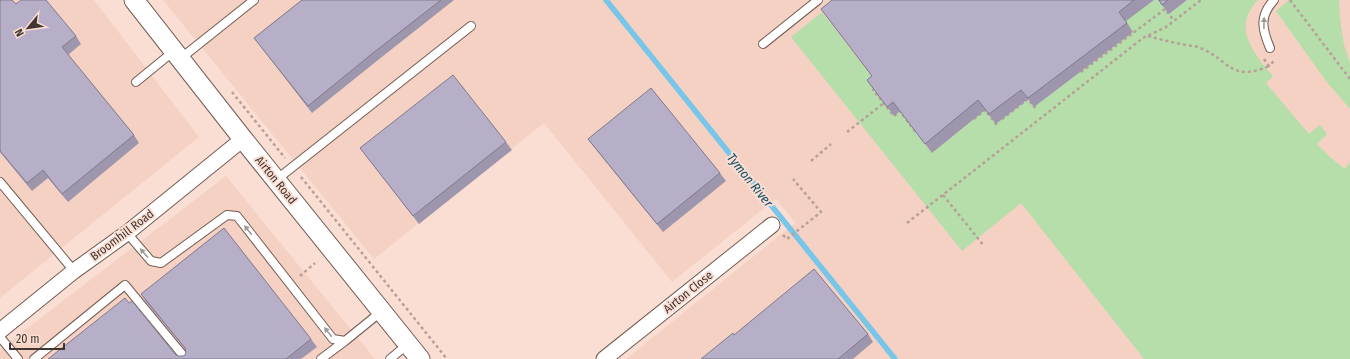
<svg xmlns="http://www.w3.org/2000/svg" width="1350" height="359" font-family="'Fira Sans Condensed',sans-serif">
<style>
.built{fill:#f5d1c3}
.green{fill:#b5deaa}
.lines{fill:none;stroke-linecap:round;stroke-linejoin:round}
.stream{stroke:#77c5e9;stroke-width:5.5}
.service-casing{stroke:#745c52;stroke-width:10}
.minor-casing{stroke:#745c52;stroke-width:17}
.tertiary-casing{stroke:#745c52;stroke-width:21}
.path{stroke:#b6a097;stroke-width:2.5;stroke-dasharray:3 3;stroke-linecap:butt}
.service{stroke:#fff;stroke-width:8}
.minor{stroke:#fff;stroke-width:15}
.tertiary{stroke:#fff;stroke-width:19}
.wall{fill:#9d96ac}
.building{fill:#b7afc8;stroke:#807a8c}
.oneway{fill:#a09a98}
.labels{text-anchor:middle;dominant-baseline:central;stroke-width:4;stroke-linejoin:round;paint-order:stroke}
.street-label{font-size:12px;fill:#413531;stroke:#fbded3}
.water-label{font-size:13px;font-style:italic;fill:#0d4e67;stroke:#fbded3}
</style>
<rect width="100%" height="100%" fill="#fbded3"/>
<path class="built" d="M0,0H94L199,137L0,298Z
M163,0H1350V359H626L795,223L776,199L672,282L544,123L374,259Z
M226,176L375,359H0V349Z"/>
<path class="green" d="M1154,0H1158L1169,14L1187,0H1258C1231,28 1254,53 1273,76L1266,83L1309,134L1320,125L1327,134L1317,144L1330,157L1345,169L1350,162V359H1144L1021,203L962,251L791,37L822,12L879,86L894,116L900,111L932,153L985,110L996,124L1028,99L1034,107L1133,32L1125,21Z
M1289,0H1339L1340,19L1344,45L1350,62V109L1326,81L1276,11Z"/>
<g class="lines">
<path class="stream" d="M606,0L895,359"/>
<g class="service-casing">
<path id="service" d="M763,44L818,0
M1270,48C1262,29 1259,16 1274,0
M180,59L254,0
M136,82L174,51
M276,180L471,26
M0,182L74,271
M127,233L151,261L161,263L227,215L237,216L333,339L345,341L382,311
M0,337L18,359
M34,359L125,285L186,359
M321,359L345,341
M390,359L408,344"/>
</g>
<g class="minor-casing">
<path id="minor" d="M0,331L74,271L127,233L243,139
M604,359L772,225"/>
</g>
<g class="tertiary-casing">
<path id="tertiary" d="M134,0L243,139L420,359"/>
</g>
<path class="path" d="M1290,0L1350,79
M1148,36C1159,39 1170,42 1181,44C1187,46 1194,45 1200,48C1229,59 1230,83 1269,66
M1264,59L1269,66L1274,61
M1081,72L1165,9L1174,21
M875,89L873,90L894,116L900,111L917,134
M232,92L285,158
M974,119L985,110L996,124L998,122
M1002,119L1028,99L1034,107L1036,106
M847,132L884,103
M811,161L831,144
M301,177L447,359
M943,195L984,246
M907,223L1143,38L1166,27L1201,0
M783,235L787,239L821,212L793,179
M300,276L315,263"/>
<use href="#service" class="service"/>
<use href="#minor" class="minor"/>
<use href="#tertiary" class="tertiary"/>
</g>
<path class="wall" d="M0,0L16,4L76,36L81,44L68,55L134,135L139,143L68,202L48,178L32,191L0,152Z
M302,0H454L378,60L312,113L254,38Z
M832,0H1154L1126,21L1133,32L1034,107L1028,99L996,124L985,110L932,153L900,111L894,116L867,80L872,76L821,9Z
M1158,0H1187L1169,14Z
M588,139L720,173L726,181L663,232L594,147Z
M506,142L512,150L419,224L360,148Z
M141,294L311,339L317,347L301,359H48L129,303L176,355L179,356H184L186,353L185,349L146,302Z
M868,334L873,342L853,359H701Z"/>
<path class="building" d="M0,0H12L16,4L21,0H46L76,36L62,47L134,135L62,194L43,170L27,183L0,151Z
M302,0H441L373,53L308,106L254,38Z
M832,0H1134L1119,12L1127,23L1028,98L1021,90L989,114L978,100L925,144L893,102L887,107L867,80L872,76L821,9Z
M1159,0H1168L1162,5Z
M453,75L506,142L413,216L360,148Z
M651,88L720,173L657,224L588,139Z
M224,228L311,339L286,359H48L125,298L129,303L132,301L176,355L179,356H184L186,353L185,348L141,294Z
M814,269L868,334L838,359H701L733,333L734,335Z"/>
<defs><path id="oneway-solid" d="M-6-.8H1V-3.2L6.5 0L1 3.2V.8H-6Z"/></defs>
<g class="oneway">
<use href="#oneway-solid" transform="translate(1264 23) rotate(-89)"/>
<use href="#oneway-solid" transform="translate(248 230) rotate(-128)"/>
<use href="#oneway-solid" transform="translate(144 253) rotate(-131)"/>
<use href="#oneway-solid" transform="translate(328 332) rotate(-128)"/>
</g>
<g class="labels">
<g class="street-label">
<text transform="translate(276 180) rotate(51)">Airton Road</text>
<text transform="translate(122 235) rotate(-37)">Broomhill Road</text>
<text transform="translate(688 292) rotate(-39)">Airton Close</text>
</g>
<g class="water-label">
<text transform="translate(750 180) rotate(51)">Tymon River</text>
</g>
</g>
<g transform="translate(28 28) rotate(241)" stroke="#fbded3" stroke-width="3" paint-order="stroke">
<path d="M0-3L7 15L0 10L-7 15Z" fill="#413531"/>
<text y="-6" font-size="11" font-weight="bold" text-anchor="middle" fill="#413531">N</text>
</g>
<path d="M10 343v6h54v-6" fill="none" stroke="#413531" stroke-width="2"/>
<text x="16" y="343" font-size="12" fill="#413531" stroke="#fbded3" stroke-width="3" paint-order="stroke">20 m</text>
</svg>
